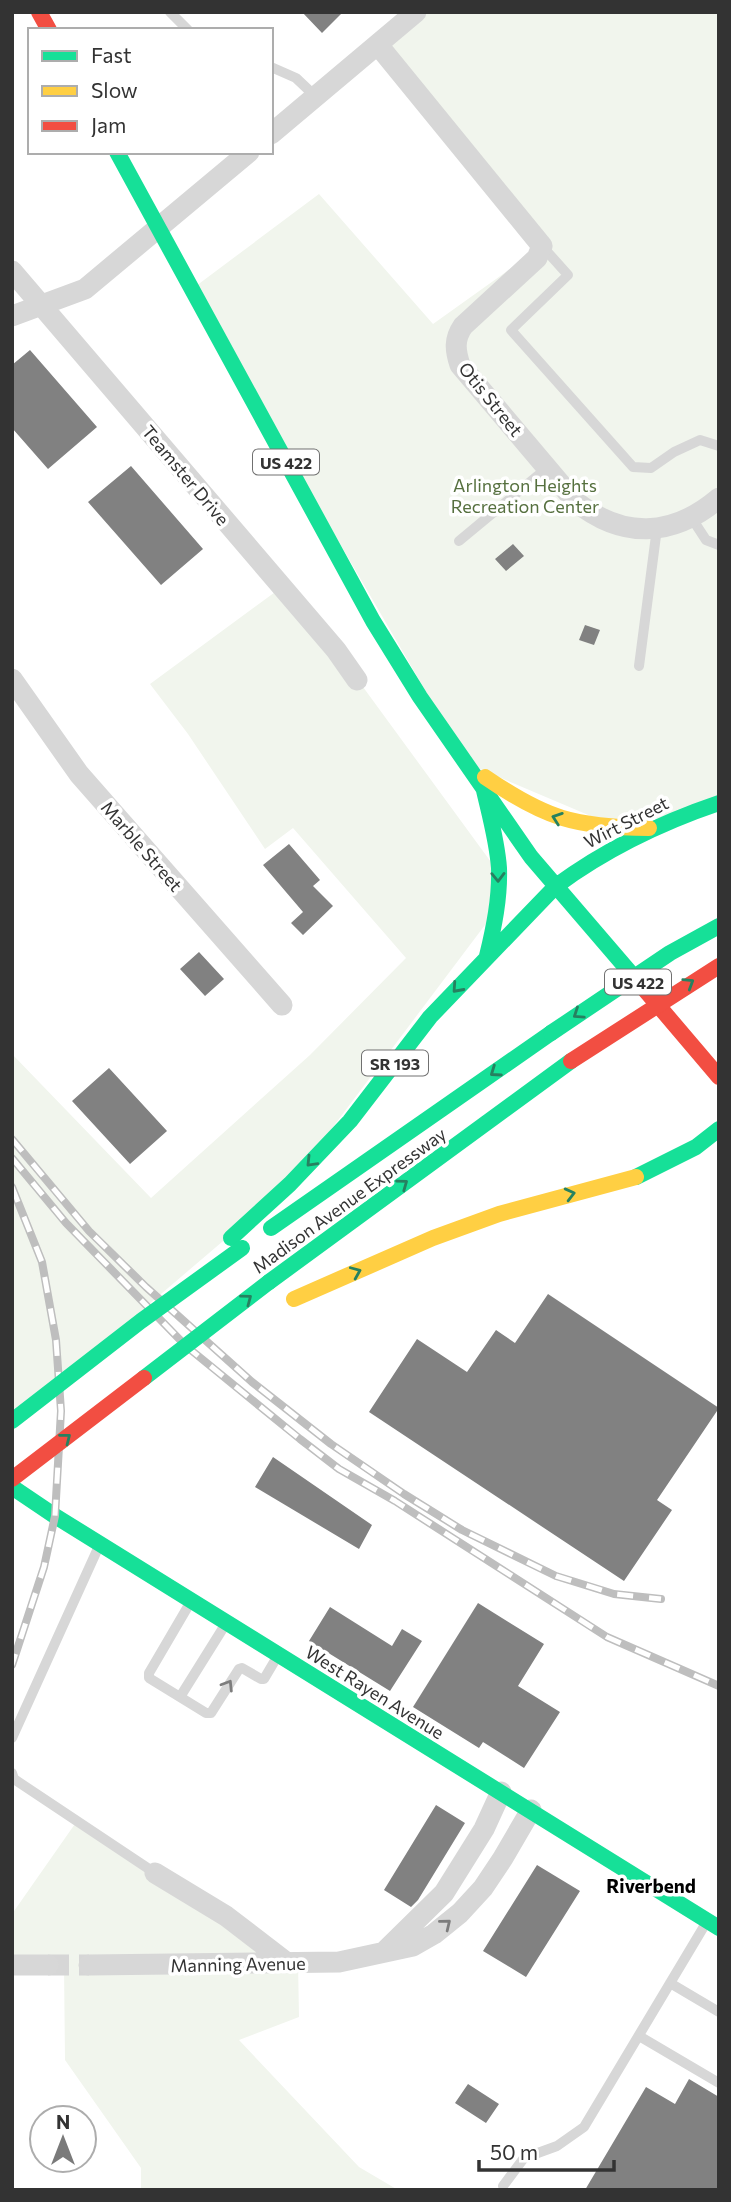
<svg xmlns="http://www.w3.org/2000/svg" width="731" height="2202" font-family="Commissioner,sans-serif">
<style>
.green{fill:#f1f5ed}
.building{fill:#818181}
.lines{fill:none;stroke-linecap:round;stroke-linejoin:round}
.street-tunnel{stroke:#d6d6d6;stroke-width:21;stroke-dasharray:21 10;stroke-linecap:butt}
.lane{stroke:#d7d7d7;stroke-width:10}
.street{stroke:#d7d7d7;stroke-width:21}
.fast{stroke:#16e098;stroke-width:16}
.slow{stroke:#ffcf43;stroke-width:16}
.jam{stroke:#f24e42;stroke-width:16}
.rail-casing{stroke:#bebebe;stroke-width:8}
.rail{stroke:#fff;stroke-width:5;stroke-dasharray:16;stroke-linecap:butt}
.fast-bridge{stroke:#16e098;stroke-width:16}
.jam-bridge{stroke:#f24e42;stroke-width:16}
.oneway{stroke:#268160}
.oneway2{stroke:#7d7d7d}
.labels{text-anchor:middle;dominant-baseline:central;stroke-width:7;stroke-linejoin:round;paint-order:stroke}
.shield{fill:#fff;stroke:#707070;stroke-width:2}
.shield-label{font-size:16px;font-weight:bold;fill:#333}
.street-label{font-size:18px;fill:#333;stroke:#fff}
.park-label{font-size:18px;fill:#56703f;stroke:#fff}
.neighbourhood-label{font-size:19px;font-weight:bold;fill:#000;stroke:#fff}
</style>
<rect width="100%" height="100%" fill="#fff"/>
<path class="green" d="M416,12H719V803L619,828L468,764L192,289L319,194L433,324L542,246L378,45Z
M282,587L336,650L499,873L497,909L290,1184L12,1421V1054L151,1198L310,1055L406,958L293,828L265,849L188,734L150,684Z
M77,1821L298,1962L299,2017L239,2040L359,2167L398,2190H141V2168L65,2060L64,1965H12V1914Z"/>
<path class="building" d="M302,12H343L322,33Z
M30,350L97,427L48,469L12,428V365Z
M131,466L203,549L161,585L88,502Z
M513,544L524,556L506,571L495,559Z
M585,625L600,630L594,645L579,640Z
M289,844L320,880L313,886L333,906L303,935L291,923L303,912L263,865Z
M199,952L224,979L205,996L180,969Z
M109,1068L167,1131L130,1164L72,1101Z
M548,1294L719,1408L657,1500L672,1510L624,1581L369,1412L417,1339L467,1372L496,1330L515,1343Z
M273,1457L372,1525L359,1549L255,1487Z
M478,1603L544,1644L518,1686L560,1712L524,1768L483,1742L479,1748L413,1707Z
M330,1607L392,1646L402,1629L422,1641L390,1691L309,1641Z
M436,1805L465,1823L418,1900L411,1907L384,1890Z
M537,1865L580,1891L526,1977L483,1951Z
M689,2079L719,2097V2190H585L646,2087L675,2104Z
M468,2084L499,2104L486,2123L455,2103Z"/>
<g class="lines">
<path class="street-tunnel" d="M48,1965H89"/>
<path class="lane" d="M170,12L188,30
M271,67L296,78L315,96
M542,246L568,275L511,330L633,467L651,468L674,452L700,440L719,446
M691,517L706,540L719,545
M459,541L547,468
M639,666L657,528
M190,1603L149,1673V1678L206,1713H211L239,1669L242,1668L261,1679H264L277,1657
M180,1697L225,1625
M12,1738L99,1546
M12,1773L14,1779L155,1873
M670,1983L719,2012
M639,2036L719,2083
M503,2186L524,2158L557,2146L584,2127L706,1923"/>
<path class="street" d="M378,45L542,246L537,258L463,326C454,339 455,350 460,365L575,501C622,539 672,538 719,498
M271,134L416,12
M12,271L336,650L357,680
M12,316L85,289L249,152
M12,679L79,774L282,1005
M155,1873L226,1916L286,1962
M385,1951L444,1893L484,1829L501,1792
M12,1965H48
M89,1965L339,1962L413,1946L434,1934L460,1913L483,1888L503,1858L531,1810"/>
<path class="fast" d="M117,152L373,621L420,697L531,857L634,977
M483,786C489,813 497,840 499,868C500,898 494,927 487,956
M556,886C606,849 660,823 719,803
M636,1177L696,1147L719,1129
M271,1228L551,1033
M231,1238L290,1184L350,1121L430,1017L556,886
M269,1282L571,1061
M12,1487L55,1516L719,1928"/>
<path class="slow" d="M485,777C546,819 575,827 649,828
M294,1299L433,1238L499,1214L636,1177"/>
<path class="jam" d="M39,12L49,30
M634,977L719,1077"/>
<g class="rail-casing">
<path id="rail" d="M12,1139L89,1231L146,1287L252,1382L331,1444L404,1494L462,1530L556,1576L614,1594L661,1599
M12,1158L66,1223L186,1346L300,1439L339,1469L395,1501L607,1637L719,1686
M12,1187L42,1262L56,1340L61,1411L55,1516L44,1567L12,1665"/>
</g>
<use href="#rail" class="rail"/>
<path class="fast-bridge" d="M551,1033L670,953L719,926
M144,1378L269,1282
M12,1421L141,1321L242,1248"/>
<path class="jam-bridge" d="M571,1061L719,966
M12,1479L144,1378"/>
</g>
<defs><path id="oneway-chevron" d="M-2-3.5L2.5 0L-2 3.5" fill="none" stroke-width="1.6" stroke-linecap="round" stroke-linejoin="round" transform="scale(1.75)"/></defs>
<g class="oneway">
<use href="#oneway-chevron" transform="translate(557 818) rotate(-161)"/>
<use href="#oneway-chevron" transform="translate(498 877) rotate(89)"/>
<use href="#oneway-chevron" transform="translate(689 983) rotate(-32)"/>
<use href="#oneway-chevron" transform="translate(457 988) rotate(132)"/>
<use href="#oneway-chevron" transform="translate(578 1014) rotate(146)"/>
<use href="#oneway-chevron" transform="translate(495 1072) rotate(145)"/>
<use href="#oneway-chevron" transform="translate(311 1162) rotate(134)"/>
<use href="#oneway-chevron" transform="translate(403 1184) rotate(-36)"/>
<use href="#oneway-chevron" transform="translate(570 1194) rotate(-14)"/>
<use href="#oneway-chevron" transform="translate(356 1272) rotate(-23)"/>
<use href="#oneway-chevron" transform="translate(247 1299) rotate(-37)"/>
<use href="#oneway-chevron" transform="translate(66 1438) rotate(-38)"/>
</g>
<g class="oneway2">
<use href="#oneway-chevron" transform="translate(228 1685) rotate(-58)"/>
<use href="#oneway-chevron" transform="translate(446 1924) rotate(-39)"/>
</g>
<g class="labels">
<g class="shield">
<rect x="253" y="449.5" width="66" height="25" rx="5"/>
<rect x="605" y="969.5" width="66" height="25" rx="5"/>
<rect x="362" y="1050.5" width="66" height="25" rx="5"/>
</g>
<g class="shield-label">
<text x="286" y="462">US 422</text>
<text x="638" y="982">US 422</text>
<text x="395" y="1063">SR 193</text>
</g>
<g class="street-label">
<text transform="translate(491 399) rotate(51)">Otis Street</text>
<text transform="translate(186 475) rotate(50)">Teamster Drive</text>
<text transform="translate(626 822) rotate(-27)">Wirt Street</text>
<text transform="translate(142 846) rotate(49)">Marble Street</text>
<text transform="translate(349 1200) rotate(-36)">Madison Avenue Expressway</text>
<text transform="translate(375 1692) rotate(32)">West Rayen Avenue</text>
<text transform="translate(238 1964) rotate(-1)">Manning Avenue</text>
</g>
<g class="park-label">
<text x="525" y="485">Arlington Heights<tspan x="525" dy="21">Recreation Center</tspan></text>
</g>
<g class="neighbourhood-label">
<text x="651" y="1885">Riverbend</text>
</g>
</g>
<rect width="731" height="2202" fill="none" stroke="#333333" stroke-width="28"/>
<rect x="28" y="28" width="245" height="126" fill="#ffffff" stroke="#adadad" stroke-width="2"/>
<rect x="42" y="51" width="35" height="10" fill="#16e098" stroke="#adadad" stroke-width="2"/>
<text x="91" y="63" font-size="21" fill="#333333">Fast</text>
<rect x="42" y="86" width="35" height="10" fill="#ffcf43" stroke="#adadad" stroke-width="2"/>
<text x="91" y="98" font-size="21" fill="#333333">Slow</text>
<rect x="42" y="121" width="35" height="10" fill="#f24e42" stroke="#adadad" stroke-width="2"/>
<text x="91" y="133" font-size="21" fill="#333333">Jam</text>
<g transform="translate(63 2139)"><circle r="33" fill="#ffffff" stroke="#adadad" stroke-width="2"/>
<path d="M0-5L12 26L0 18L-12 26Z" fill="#7a7a7a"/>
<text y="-10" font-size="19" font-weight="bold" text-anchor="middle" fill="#333333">N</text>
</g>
<path d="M479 2160v10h135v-10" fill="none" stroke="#333333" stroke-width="3.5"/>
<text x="490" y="2160" font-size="21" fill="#333333" stroke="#ffffff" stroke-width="5" paint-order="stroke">50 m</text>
</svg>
